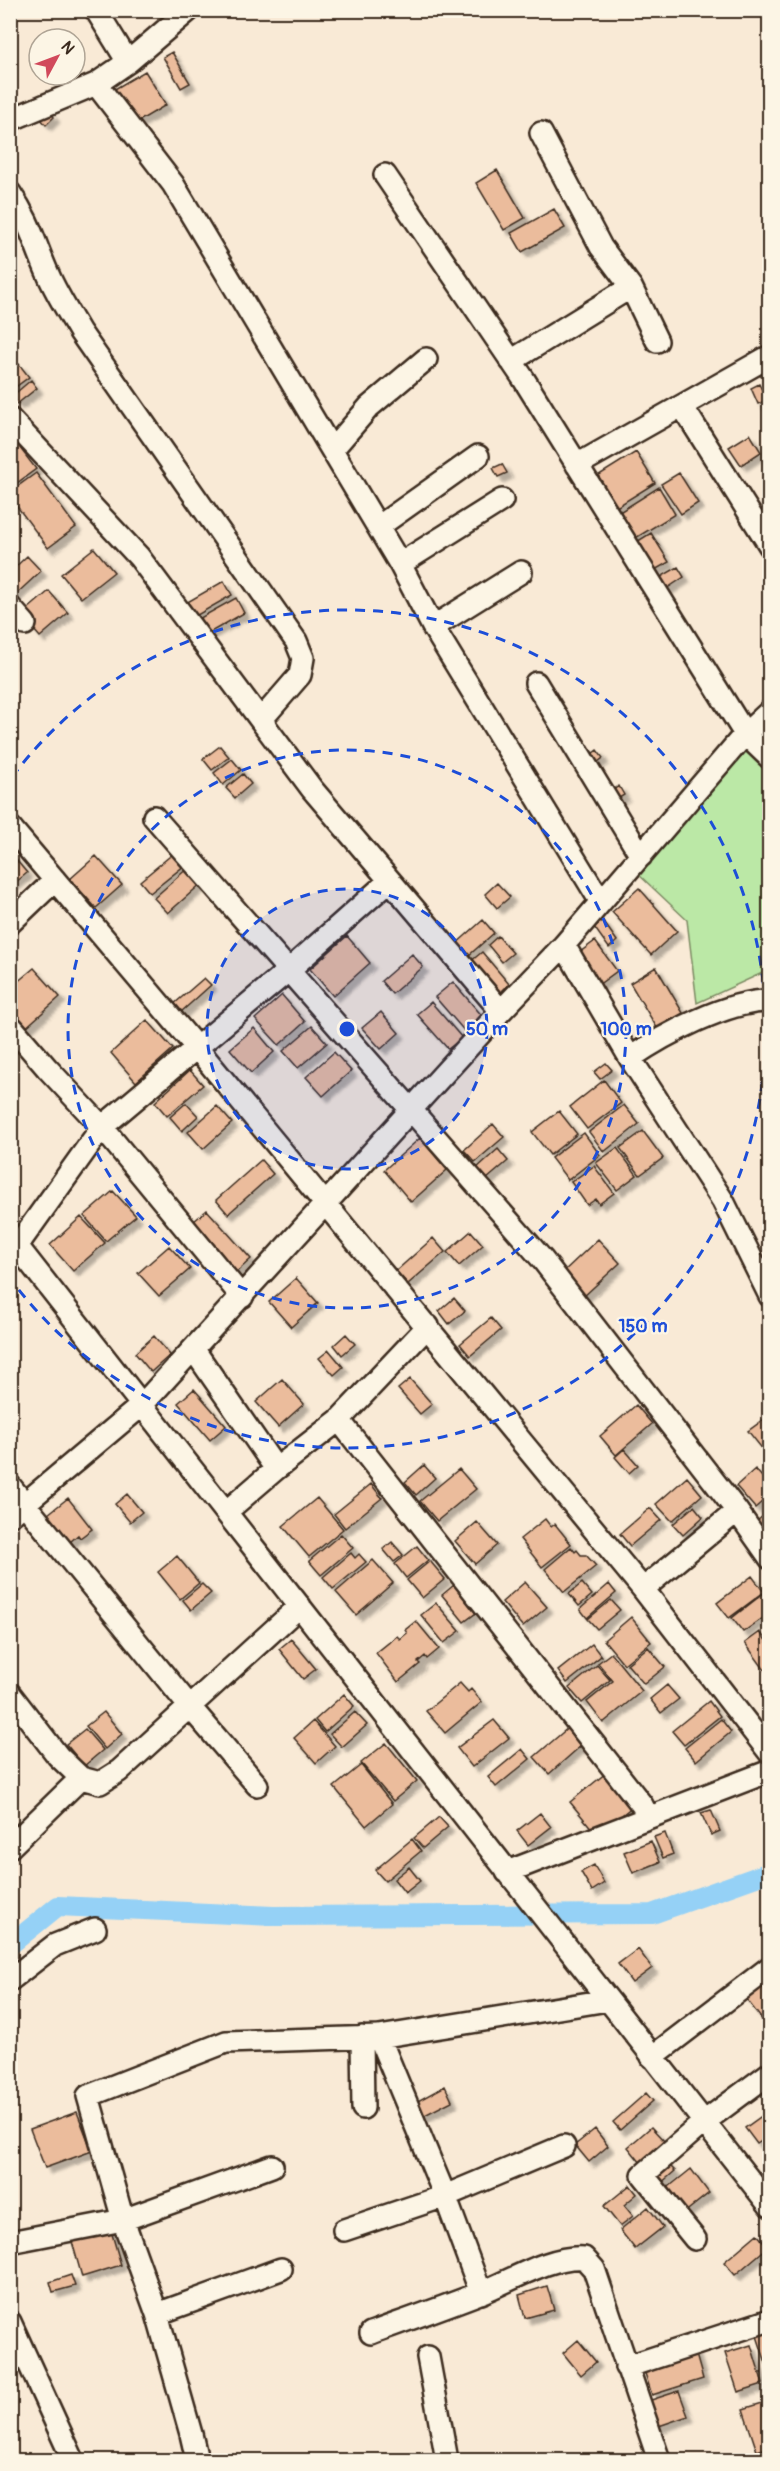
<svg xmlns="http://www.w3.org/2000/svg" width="780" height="2471" font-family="Pangolin,sans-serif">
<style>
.green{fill:#bbe8a6;stroke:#7b8962;stroke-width:1.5}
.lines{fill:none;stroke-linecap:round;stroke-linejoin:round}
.canal{stroke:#95d1f6;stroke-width:20}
.building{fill:#ebbc9c;stroke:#3b2a1e;stroke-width:1.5;filter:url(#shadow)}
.minor-casing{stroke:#3b2a1e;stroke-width:26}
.minor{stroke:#fcf5e5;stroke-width:21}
.ring{fill:none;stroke:#1d4ed8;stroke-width:3;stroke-dasharray:10 8}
.centre{fill:#1d4ed8;stroke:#fcf5e5;stroke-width:3}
.ring-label{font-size:18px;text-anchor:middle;font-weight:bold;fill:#1d4ed8;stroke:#fcf5e5;stroke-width:4.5;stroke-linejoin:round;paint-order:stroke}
</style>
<defs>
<filter id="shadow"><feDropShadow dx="5.5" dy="5.5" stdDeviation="1.5" flood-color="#0004"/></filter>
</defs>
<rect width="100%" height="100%" fill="#f9ead6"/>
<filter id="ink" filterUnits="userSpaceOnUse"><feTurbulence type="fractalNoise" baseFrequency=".0167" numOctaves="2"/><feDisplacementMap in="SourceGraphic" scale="12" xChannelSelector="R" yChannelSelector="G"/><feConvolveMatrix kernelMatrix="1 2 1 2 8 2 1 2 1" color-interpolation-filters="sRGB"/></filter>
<g filter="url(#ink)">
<path class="green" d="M769,730V970L697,1003L687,920L637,873L746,748Z"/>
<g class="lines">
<path class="canal" d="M10,1945L58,1906L273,1916L652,1914L770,1872"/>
</g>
<path class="building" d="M172,52L190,83L181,88L163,57Z
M145,71L166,105L134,124L113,90Z
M48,111L54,117L46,125L40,118Z
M497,170L525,218L504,230L476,183Z
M554,209L565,228L522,252L511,233Z
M19,364L29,377L10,391V371Z
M31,380L37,388L17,404L11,397Z
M759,384L767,400L758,404L751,388Z
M750,434L761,452L741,465L729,447Z
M13,439L36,469L10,488V441Z
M636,452L655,483L615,508L596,477Z
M502,464L507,473L498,477L493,468Z
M36,473L76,527L48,548L10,497V492Z
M679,473L698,503L681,514L661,484Z
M659,487L675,514L634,539L618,513Z
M651,533L669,562L653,571L635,543Z
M94,548L114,572L81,598L61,574Z
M27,556L41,571L12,598L10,572Z
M678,567L684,577L666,589L659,578Z
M224,581L232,595L192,618L184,604Z
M49,591L68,613L40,637L21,615Z
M236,598L244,613L202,637L193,622Z
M220,746L229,757L212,770L203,759Z
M597,750L603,758L594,765L588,757Z
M232,759L241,770L223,785L214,773Z
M243,774L251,784L235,798L226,788Z
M619,786L624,795L616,800L611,791Z
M175,852L185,865L150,893L140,881Z
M12,855L27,873L10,887V856Z
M96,856L122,885L96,908L70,879Z
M190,866L203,882L168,913L154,898Z
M497,883L510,897L497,908L485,894Z
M639,888L677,931L651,955L612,912Z
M483,920L494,933L467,957L456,944Z
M603,921L617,941L609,948L594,927Z
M347,936L370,963L333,996L310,969Z
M498,936L513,953L502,962L488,945Z
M595,941L617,971L598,985L576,955Z
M482,952L509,984L498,995L470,962Z
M412,954L423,967L392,994L381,981Z
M656,967L683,1013L657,1028L630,983Z
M34,968L60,997L23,1030L10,1015V988Z
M204,978L211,985L181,1012L174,1004Z
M453,982L484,1018L467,1034L435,997Z
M282,995L305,1022L279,1045L255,1019Z
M431,1002L462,1038L448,1049L417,1014Z
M381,1012L399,1033L381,1049L362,1028Z
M147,1020L173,1049L136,1082L111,1053Z
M312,1026L327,1043L298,1068L283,1051Z
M254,1028L274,1052L251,1073L230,1049Z
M334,1052L351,1071L323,1096L306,1077Z
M606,1063L612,1070L600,1079L594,1072Z
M190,1070L203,1085L167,1116L155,1102Z
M604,1080L621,1103L587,1129L570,1107Z
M186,1103L198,1116L182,1131L170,1117Z
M624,1105L639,1124L604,1152L589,1132Z
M217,1106L232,1123L203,1149L188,1132Z
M559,1111L577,1134L550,1155L532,1132Z
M493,1124L504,1137L475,1162L464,1150Z
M643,1131L663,1158L640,1175L620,1148Z
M584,1133L600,1155L568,1180L551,1158Z
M420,1138L447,1170L411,1202L384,1170Z
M617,1148L637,1175L617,1190L596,1163Z
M498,1149L508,1161L487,1179L477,1168Z
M261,1160L273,1174L228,1214L216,1200Z
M594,1166L614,1193L599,1204L596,1199L587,1205L571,1182Z
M113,1191L136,1216L106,1241L84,1216Z
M207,1210L251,1259L231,1277L187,1227Z
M81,1217L105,1243L73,1271L50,1245Z
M471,1231L483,1245L459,1266L447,1252Z
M433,1238L445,1252L408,1284L396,1271Z
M598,1239L620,1263L583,1297L561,1274Z
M169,1246L190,1269L159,1296L138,1273Z
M296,1278L318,1303L291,1327L269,1302Z
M454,1298L465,1311L449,1324L439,1311Z
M491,1318L501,1330L470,1356L460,1344Z
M346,1334L355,1344L342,1355L334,1345Z
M154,1336L170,1355L151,1372L135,1353Z
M329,1350L343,1367L334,1375L319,1358Z
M282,1379L304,1404L278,1427L256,1402Z
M410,1379L432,1404L420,1414L398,1389Z
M194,1389L226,1426L210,1440L178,1403Z
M636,1405L652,1424L616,1455L600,1436Z
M770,1415V1454L768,1456L748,1431Z
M624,1449L638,1465L629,1473L615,1457Z
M424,1465L435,1478L416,1495L405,1482Z
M459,1469L476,1489L437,1521L420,1501Z
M755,1469L770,1486V1495L755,1508L736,1486Z
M687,1477L702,1495L672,1521L656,1504Z
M371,1484L382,1498L345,1528L334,1514Z
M127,1494L142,1512L130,1522L115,1504Z
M68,1498L92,1529L80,1538L78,1535L70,1542L48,1514Z
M317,1498L343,1529L309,1557L283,1526Z
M694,1506L703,1517L683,1535L673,1524Z
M650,1508L661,1520L630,1546L620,1534Z
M770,1510V1545L751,1526Z
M545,1519L551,1527L555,1524L571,1544L542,1567L520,1539Z
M477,1522L497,1545L475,1564L455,1541Z
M341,1534L353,1548L321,1575L309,1561Z
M392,1542L403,1555L394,1562L383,1549Z
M417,1546L428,1560L406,1578L395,1564Z
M571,1547L575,1552L577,1550L581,1555H586L596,1566L564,1592L545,1569Z
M351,1553L355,1558L359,1554L366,1562L333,1589L323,1577Z
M177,1556L199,1583L180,1599L158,1572Z
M373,1560L393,1583L356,1615L336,1592Z
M430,1561L445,1579L422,1598L407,1580Z
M752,1576L764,1592L729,1618L717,1603Z
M525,1582L547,1607L523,1627L502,1602Z
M582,1583L592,1595L579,1606L569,1594Z
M202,1584L211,1593L191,1610L183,1600Z
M609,1584L616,1593L587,1618L580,1609Z
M454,1585L476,1613L464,1622L442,1595Z
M764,1593L770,1599V1613L743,1632L732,1618Z
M611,1600L620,1610L597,1629L588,1619Z
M436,1603L460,1631L444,1643L421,1615Z
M631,1617L651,1642L624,1664L604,1640Z
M416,1621L439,1649L427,1659L425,1656L418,1662L420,1664L398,1682L376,1653L397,1636L400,1639L407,1633L405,1630Z
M760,1632L770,1646V1671L767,1673L745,1643Z
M291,1639L316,1669L303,1679L279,1649Z
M592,1644L601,1656L567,1683L558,1671Z
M648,1647L665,1667L644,1684L627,1664Z
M611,1653L642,1691L603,1723L587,1702L613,1681L598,1663Z
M597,1665L610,1680L582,1703L569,1688Z
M460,1683L468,1692L471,1689L482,1702L445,1733L426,1711Z
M667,1685L679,1699L661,1713L650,1699Z
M344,1694L354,1706L325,1732L315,1720Z
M709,1701L720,1716L684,1745L672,1731Z
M104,1712L122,1734L105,1749L86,1726Z
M355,1712L367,1725L342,1747L330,1734Z
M721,1719L731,1732L696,1761L685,1748Z
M494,1720L509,1738L472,1767L457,1748Z
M313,1721L335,1746L316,1763L294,1738Z
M569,1727L583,1744L549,1774L534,1757Z
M85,1729L103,1750L84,1766L66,1744Z
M386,1743L417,1781L393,1801L361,1763Z
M522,1749L530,1759L496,1787L488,1777Z
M361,1765L392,1804L366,1826L334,1787Z
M606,1773L633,1806L597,1835L570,1802Z
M711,1810L720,1831L711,1835L701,1813Z
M540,1813L551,1827L528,1845L517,1831Z
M439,1817L448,1827L423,1848L414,1838Z
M665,1833L673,1854L663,1858L654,1837Z
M412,1839L421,1851L385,1881L375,1870Z
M651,1841L660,1862L633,1873L624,1852Z
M594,1865L604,1883L592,1891L581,1872Z
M409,1867L420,1881L405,1893L394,1879Z
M638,1949L652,1968L632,1983L618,1964Z
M770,1977V2030L744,1996Z
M445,2086L452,2101L421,2117L414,2103Z
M646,2093L653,2101L620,2130L613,2122Z
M770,2110V2135L757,2144L745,2128Z
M77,2112L92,2151L45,2168L30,2129Z
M651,2127L665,2142L641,2163L628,2147Z
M595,2129L608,2146L589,2162L575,2145Z
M666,2162L675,2171L660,2184L652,2174Z
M691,2169L709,2193L684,2213L665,2190Z
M630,2185L637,2194L624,2205L633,2216L620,2226L604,2206Z
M648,2207L663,2227L635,2249L620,2230Z
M110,2227L121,2265L82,2277L71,2238Z
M757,2234L768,2247L735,2275L724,2262Z
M71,2275L75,2286L53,2292L50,2282Z
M547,2286L554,2310L525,2318L519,2295Z
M770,2329V2375L756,2333Z
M578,2340L596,2362L581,2375L563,2353Z
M751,2345L763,2384L738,2392L725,2353Z
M695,2351L703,2379L652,2395L643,2367Z
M679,2391L688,2416L656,2427L648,2401Z
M769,2401L770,2447L757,2451L743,2409Z"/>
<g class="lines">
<g class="minor-casing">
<path id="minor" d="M96,10L128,62
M96,84L173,184L400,564L433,627L601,902
M10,120L96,84L128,62L189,10
M541,133L601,247L631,287L657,341
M385,175L523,378L745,734L770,758
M10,193C30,221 35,245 48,274C57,295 69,313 80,332L296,641L303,658L300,675L261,720
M511,361L631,287
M682,406L770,546
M10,419L139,557L312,789L501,1011
M332,450L369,407L426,359
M577,465L770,356
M378,527L478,456
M400,564L502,500
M10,607L25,624
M433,627L521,572
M536,683L641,856
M154,817L542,1259L737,1511L770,1558
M10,827L196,1047L643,1589L770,1753
M10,923L55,880
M564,945L630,1058L723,1201L770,1296
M10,1025L47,1068L102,1127L242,1297
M630,1058C664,1035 728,1000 770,1001
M10,1237L770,2206
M17,1246L102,1127L289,970L389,881
M194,1350L276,1469
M339,1420L428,1326
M10,1486L190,1707L257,1785
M226,1512L276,1469L339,1420L642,1805L648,1817
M10,1516L142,1405L501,1011L564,945L745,734L770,711
M643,1589L737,1511
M10,1694L58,1756L81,1778L100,1783L119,1771L300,1606
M10,1847L81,1778
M507,1872L770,1771
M10,1980L55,1945L95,1929
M362,2037L363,2108
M379,2037L445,2196L481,2293
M652,2057L770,1967
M344,2230L445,2196L564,2146
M695,2239L643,2175L704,2122L770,2073
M10,2242L123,2220L272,2166
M157,2314L281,2269
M10,2322L73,2460
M371,2333C407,2320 444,2307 480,2293C511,2281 551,2255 584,2258L594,2269L659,2460
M428,2357L447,2460
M626,2367L770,2320
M197,2460L191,2434L157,2314L123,2220L88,2096L226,2042L379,2037L608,2000"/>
</g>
<use href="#minor" class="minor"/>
</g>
</g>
<circle cx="347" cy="1029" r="140" fill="#1d4ed8" fill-opacity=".12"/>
<g class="ring">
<circle cx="347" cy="1029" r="140"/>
<circle cx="347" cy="1029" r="279"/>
<path d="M12 777A419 419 0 1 1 12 1281"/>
</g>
<circle cx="347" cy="1029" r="9" class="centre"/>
<g class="ring-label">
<text x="487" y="1035">50 m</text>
<text x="626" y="1035">100 m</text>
<text x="643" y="1332">150 m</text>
</g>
<rect width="780" height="2471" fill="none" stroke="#fcf5e5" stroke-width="36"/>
<rect x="18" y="18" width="744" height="2435" fill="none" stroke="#3b2a1e" stroke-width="2" filter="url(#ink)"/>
<g transform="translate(57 57) rotate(49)"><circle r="28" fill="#fcf5e5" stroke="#afa495" stroke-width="1.5"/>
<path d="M0-4.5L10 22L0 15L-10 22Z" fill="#d1495b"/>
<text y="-9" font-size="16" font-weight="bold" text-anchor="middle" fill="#3b2a1e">N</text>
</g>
</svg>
